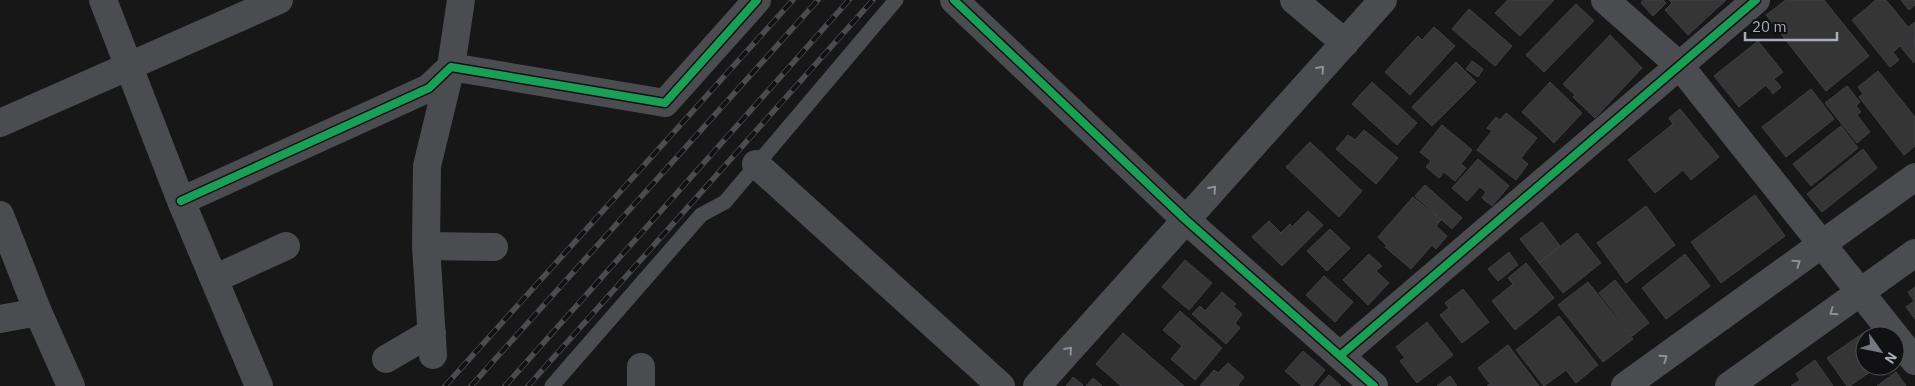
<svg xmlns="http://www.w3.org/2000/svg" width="1915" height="386" font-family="'IBM Plex Sans',sans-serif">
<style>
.building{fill:#353536;stroke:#3f4043}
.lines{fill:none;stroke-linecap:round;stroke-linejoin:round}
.service{stroke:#4b4c50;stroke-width:15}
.minor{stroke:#4b4c50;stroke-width:28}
.tertiary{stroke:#4b4c50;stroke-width:28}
.rail-casing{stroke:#4b4c4f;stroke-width:5.5}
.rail{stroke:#111113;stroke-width:4;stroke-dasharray:11;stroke-linecap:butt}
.cycleway-casing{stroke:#111113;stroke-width:11}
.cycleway{stroke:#1a9f57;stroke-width:8}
.oneway{stroke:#8c9099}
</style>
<rect width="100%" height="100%" fill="#171717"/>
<path class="building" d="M1508,0H1554L1520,36L1495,13Z
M1643,0H1663L1666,3L1653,16L1641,3Z
M1669,0H1726L1688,35L1665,10L1672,3Z
M1786,0H1824L1869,56L1826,91L1766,15Z
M1876,0H1886L1908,27L1915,22L1914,63L1900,46L1893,52L1899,60L1890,67L1852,20Z
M1901,0H1915V5L1909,10Z
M1576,4L1594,21L1544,72L1526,55Z
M1469,9L1512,46L1495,66L1452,29Z
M1434,27L1455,46L1410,95L1385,72L1418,36L1422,40Z
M1610,35L1642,68L1595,118L1573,97L1575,95L1563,84Z
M1758,41L1783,72L1774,79L1781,87L1773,94L1766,85L1739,107L1714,76Z
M1472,61L1483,69L1478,77L1466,69Z
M1456,62L1476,82L1432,126L1412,107Z
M1878,71L1915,117V146L1904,155L1859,97L1863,94L1858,87Z
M1372,82L1417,123L1397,145L1352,104Z
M1550,82L1582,113L1554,143L1522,112Z
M1847,86L1860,102L1856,106L1861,112L1857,115L1870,132L1857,143L1825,103Z
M1811,89L1834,119L1786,157L1762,127Z
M1680,109L1719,157L1691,180L1683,170L1655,193L1628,160L1673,124L1669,118Z
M1506,113L1537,138L1521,158L1528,164L1516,180L1477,150L1492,131L1487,128L1496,117L1500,120Z
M1442,125L1472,150L1461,164L1466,168L1455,181L1444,172L1439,178L1426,167L1431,161L1420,152Z
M1841,126L1858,148L1811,186L1793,164Z
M1364,130L1398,158L1376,184L1336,149L1348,135L1355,140Z
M1310,142L1362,191L1339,217L1286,167Z
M1863,149L1877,168L1822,212L1807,194Z
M1478,159L1509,186L1492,206L1482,198L1486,192L1480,187L1467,201L1452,188Z
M1425,185L1462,218L1452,229L1415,196Z
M1755,195L1785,236L1721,283L1691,242Z
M1413,197L1441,220L1436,226L1447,236L1436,249L1432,245L1411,269L1385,247L1387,246L1378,237Z
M1646,206L1675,245L1626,283L1597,243Z
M1308,211L1323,225L1282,266L1252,237L1269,221L1281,233L1290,224L1292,227Z
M1542,222L1560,246L1539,263L1520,239Z
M1330,229L1350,248L1327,271L1307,251Z
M1577,233L1601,263L1563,293L1539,263Z
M1509,252L1518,265L1498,281L1488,269Z
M1369,254L1382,266L1376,271L1389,283L1368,305L1343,280Z
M1685,254L1710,286L1666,319L1642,288Z
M1185,260L1212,283L1189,310L1162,287Z
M1526,263L1554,298L1515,330L1492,301L1513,284L1508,278Z
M1324,276L1353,302L1335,322L1306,295Z
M1615,280L1649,323L1632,336L1599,293Z
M1588,282L1633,339L1603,362L1558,305Z
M1915,287V319L1906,307L1914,301L1908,292Z
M1463,289L1489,322L1462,343L1440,315L1449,308L1445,303Z
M1222,292L1236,304L1233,306L1242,314L1235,323L1240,328L1226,344L1192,314L1200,306L1205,311Z
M1180,311L1222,348L1195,380L1171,359L1182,346L1163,330Z
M1559,316L1598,365L1576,383L1566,370L1544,386L1516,350Z
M1427,322L1453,355L1417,383L1400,361L1405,358L1396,347Z
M1865,332L1868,336H1865V366H1870L1873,370L1850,386H1847L1827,358Z
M1123,333L1184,386H1121L1096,364Z
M1508,345L1520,361L1539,386H1487L1490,384L1478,368Z
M1303,351L1325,370L1312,386H1302L1285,371Z
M1815,360L1833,386H1791L1800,380L1796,374Z
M1228,363L1244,377L1238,385L1239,386H1200L1214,370L1218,373Z
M1896,372L1906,386H1877Z
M1329,375L1341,386H1319Z
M1450,376L1457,386H1437Z
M1073,377L1083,385L1082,386H1066Z
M1093,378L1100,384L1102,386H1086Z"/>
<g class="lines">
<path class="service" d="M552,386L701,215L725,202L896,0"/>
<path class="minor" d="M103,0L181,201L259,386
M954,0L1186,220L1374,386
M1294,0L1345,43
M1605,0L1680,66L1915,361
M0,123L279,0
M756,164L1001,386
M181,201L429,88L451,67L665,103L757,0
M0,215L38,312L71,386
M426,246L494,247
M214,279L286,246
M0,319L38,312
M433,355L426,246L427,166L451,67L461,0
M1341,355L1756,0
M386,359L432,332
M641,367V386
M1037,386L1383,0"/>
<path class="tertiary" d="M1625,386L1915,177
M1729,386L1915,253"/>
<g class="rail-casing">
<path id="rail" d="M445,386L793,0
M471,386L818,0
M505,386L849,0
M528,386L873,0"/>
</g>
<use href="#rail" class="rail"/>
<g class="cycleway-casing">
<path id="cycleway" d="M954,0L1186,220L1374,386
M181,201L429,88L451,67L665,103L757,0
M1341,355L1756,0"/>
</g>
<use href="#cycleway" class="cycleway"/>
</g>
<defs><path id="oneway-chevron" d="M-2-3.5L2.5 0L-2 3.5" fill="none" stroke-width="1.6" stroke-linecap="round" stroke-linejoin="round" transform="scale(1.25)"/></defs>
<g class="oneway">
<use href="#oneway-chevron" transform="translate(1321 69) rotate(-48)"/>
<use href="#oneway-chevron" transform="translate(1213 189) rotate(-48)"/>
<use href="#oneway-chevron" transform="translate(1797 263) rotate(-35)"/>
<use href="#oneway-chevron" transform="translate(1833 312) rotate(145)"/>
<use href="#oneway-chevron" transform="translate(1069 350) rotate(-48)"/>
<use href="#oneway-chevron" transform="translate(1664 358) rotate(-35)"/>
</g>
<g transform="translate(1880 351) rotate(123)"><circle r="24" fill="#111113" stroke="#4d4f55"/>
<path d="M0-4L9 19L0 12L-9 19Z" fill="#757880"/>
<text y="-8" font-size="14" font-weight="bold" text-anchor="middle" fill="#a8adb8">N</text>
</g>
<path d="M1745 32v8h92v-8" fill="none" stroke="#a8adb8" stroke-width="2.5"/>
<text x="1752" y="32" font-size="15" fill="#a8adb8" stroke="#111113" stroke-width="4" paint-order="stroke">20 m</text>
</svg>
